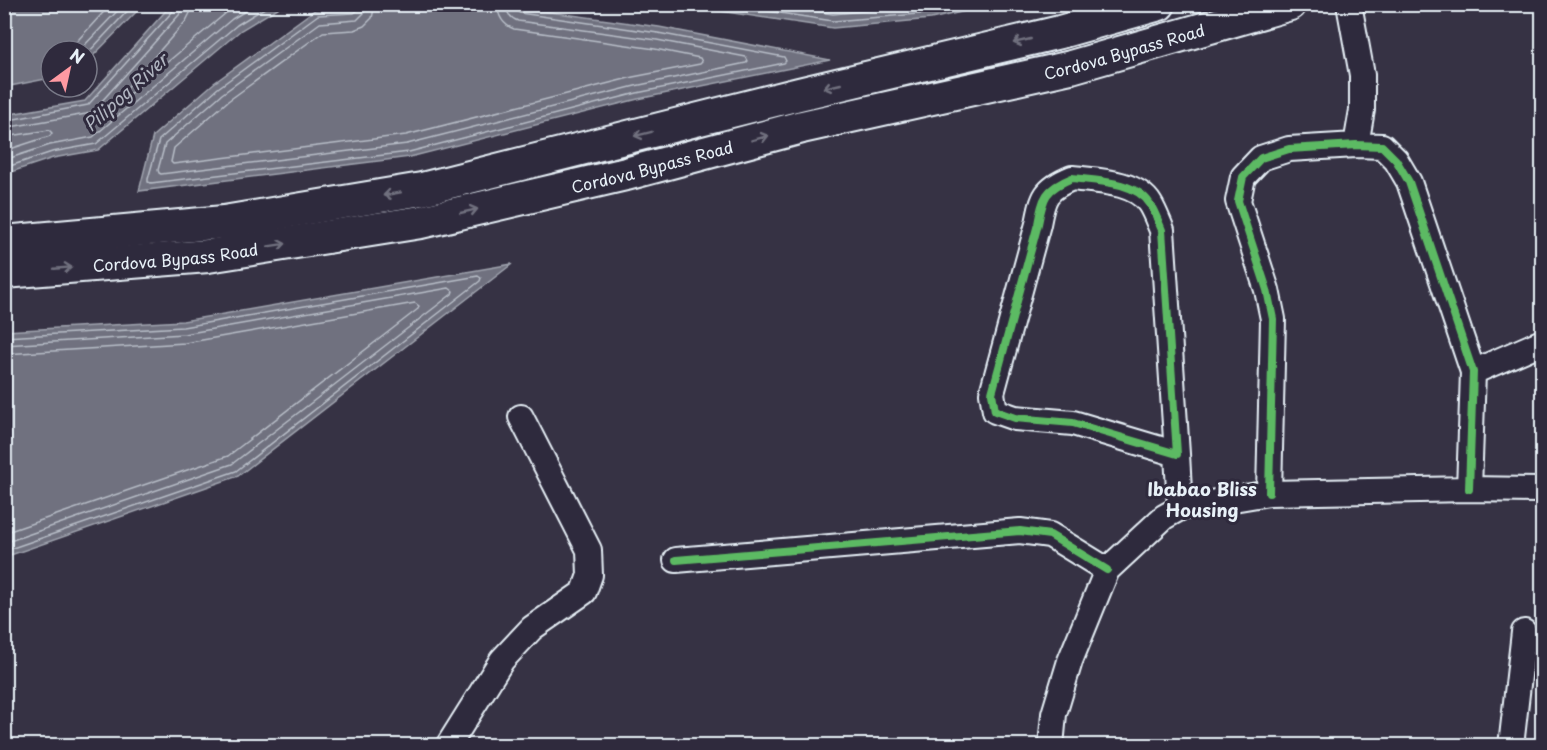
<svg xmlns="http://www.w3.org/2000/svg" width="1547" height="750" font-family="'Playpen Sans',sans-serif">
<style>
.water{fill:#70717f;stroke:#a0a4af;stroke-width:1.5}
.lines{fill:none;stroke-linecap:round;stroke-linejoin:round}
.shore{stroke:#b8bec8;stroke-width:1.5}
.minor-casing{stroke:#e8f1f8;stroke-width:28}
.major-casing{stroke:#e8f1f8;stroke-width:36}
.minor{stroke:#2f2a3d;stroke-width:24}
.major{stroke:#2f2a3d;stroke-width:32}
.cycleway-casing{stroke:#2f2a3d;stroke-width:11}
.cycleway{stroke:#5cba63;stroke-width:8}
.oneway{stroke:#70707e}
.labels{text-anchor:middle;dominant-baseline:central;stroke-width:6;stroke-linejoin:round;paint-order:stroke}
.street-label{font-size:16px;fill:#e8f1f8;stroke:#2f2a3d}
.water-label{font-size:18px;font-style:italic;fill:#b2b7c2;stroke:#2f2a3d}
.neighbourhood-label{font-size:18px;font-weight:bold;fill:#e8f1f8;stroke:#2f2a3d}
</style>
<rect width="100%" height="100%" fill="#363244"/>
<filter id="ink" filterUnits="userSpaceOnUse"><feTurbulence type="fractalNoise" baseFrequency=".0167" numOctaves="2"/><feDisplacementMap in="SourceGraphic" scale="12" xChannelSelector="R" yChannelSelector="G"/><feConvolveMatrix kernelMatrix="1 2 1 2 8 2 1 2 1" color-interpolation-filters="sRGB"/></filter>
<g filter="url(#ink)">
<path class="water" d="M4,5L5,4L143,5L87,62V51H51V78L5,87Z
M171,5H283L241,30L98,150L53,158L5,174V115L85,101Z
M421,5H500L659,27L830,60L638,99L410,157L139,191L153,136L214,83L316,9Z
M680,5L992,4V5L931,19L833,28Z
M512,264L238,476L5,557V331L183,321Z"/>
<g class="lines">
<path class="shore" d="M191,4L190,13L186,21L123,92V96H127L226,13L239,4
M359,4L358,10L354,13L318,15L218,88L159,140L148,179V182L151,183L409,152L637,93L784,63L786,61L784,57L658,33L520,13L515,10L514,4
M366,4L364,13L357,20L320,23L222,94L165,144L158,170L159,173L161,174L407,144L635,86L746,63L748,61L746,57L657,40L518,21C510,18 506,13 506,4
M375,4L372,18L364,26L354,30L323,32L228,101L174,148L171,162L173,164L406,135L633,77L700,64L702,62L700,58L655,49L514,29C503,25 498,17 497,4
M721,4L833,21L930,13L967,4
M771,4L833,14L934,4
M68,51L111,4
M79,51L124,4
M87,54L134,4
M4,121L88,105L173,11L174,4
M4,128L86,114L92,112L179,15L182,10V4
M4,137L49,130L52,133L50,136L4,151
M4,160L50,145L93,137L232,19L257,4
M4,168L52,152L96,144L237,25L271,4
M4,337L183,327L478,276L481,278L480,281L236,471L4,551
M4,345L184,334L449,288L453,291L452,294L232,464L4,543
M4,354L185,343L415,303L419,306L418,309L228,456L4,533"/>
<g class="minor-casing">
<path id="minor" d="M1349,4L1362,75V110L1356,145
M1072,178C1096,181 1136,181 1150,204C1155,212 1158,221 1162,230L1177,454L1073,423L1015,418L995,411L992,393L1038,224C1043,197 1045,189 1072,178Z
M1473,372L1542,342
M1177,454L1180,508
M1269,493L1273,319L1267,290L1238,201L1243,177L1261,158L1289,149L1356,145L1382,146L1396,160L1409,182L1473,372L1469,489
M676,560L1020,531L1050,535L1107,570
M448,746L502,660L532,628L584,592L590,575L589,550L521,417
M1051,746L1054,714L1070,661L1107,570L1164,517L1180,508L1269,493L1469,489L1542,490
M1511,746L1524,632"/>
</g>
<g class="major-casing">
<g id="major">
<path d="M4,242L224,222L422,189L799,94L1060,32L1159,4"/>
<path id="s1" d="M4,272L208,256L421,222L626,174L802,127L1071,67L1290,4"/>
</g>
</g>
<use href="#minor" class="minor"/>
<use href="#major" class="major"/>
<g class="cycleway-casing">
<path id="cycleway" d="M1072,178C1096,181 1136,181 1150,204C1155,212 1158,221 1162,230L1177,454L1073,423L1015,418L995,411L992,393L1038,224C1043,197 1045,189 1072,178Z
M1269,493L1273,319L1267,290L1238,201L1243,177L1261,158L1289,149L1356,145L1382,146L1396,160L1409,182L1473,372L1469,489
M676,560L1020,531L1050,535L1107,570"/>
</g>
<use href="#cycleway" class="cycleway"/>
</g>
<defs><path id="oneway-shaft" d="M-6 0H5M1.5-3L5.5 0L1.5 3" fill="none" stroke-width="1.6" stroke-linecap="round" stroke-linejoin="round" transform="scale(1.5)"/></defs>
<g class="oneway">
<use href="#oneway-shaft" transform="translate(1022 41) rotate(167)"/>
<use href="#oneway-shaft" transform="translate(832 86) rotate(167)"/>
<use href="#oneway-shaft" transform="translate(643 134) rotate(166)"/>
<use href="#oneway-shaft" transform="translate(760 138) rotate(-15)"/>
<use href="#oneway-shaft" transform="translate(392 194) rotate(170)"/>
<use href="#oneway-shaft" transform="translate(469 211) rotate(-13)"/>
<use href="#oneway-shaft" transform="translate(277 245) rotate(-9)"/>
<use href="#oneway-shaft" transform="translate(63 268) rotate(-5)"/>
</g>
</g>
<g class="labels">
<g class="street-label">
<text stroke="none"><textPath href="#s1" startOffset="1144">Cordova Bypass Road</textPath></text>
<text stroke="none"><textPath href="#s1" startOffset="658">Cordova Bypass Road</textPath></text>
<text stroke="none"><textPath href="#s1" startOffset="172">Cordova Bypass Road</textPath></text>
</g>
<g class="water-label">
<text transform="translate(125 92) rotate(-42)">Pilipog River</text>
</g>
<g class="neighbourhood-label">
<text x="1202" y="488">Ibabao Bliss<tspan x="1202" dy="21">Housing</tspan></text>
</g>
</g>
<rect width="1547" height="750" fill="none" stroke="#2f2a3d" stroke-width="24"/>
<rect x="12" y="12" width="1523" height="726" fill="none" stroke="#e8f1f8" stroke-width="2" filter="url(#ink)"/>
<g transform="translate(69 69) rotate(33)"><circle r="28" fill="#2f2a3d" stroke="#797a88" stroke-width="1.5"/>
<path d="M0-4.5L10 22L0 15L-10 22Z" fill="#ff9aa2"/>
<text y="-9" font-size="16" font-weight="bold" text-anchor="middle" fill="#e8f1f8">N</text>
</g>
</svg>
